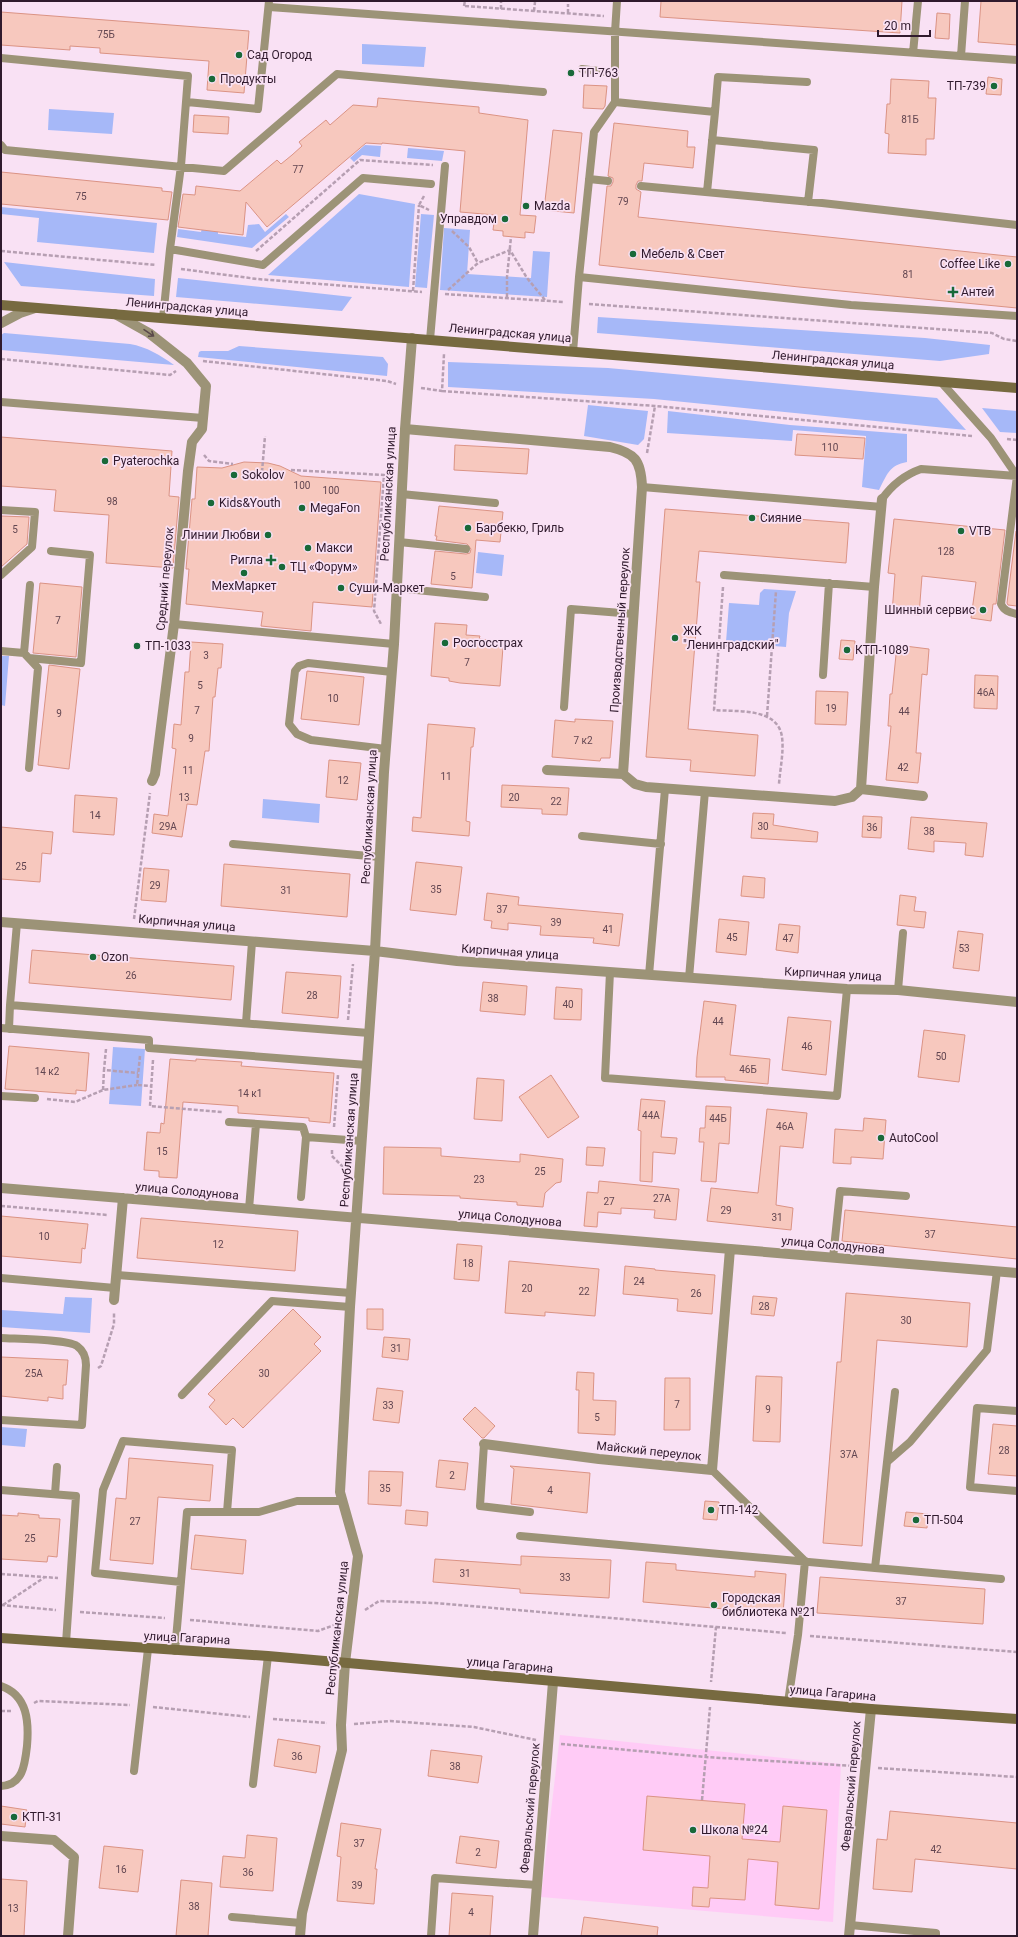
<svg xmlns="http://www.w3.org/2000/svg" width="1018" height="1937" font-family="Roboto,sans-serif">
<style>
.built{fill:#ffcbf6}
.green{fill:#a6b8f8}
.building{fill:#f7c8be;stroke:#db9384}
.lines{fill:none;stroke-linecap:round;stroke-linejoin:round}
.path{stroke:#b69fb2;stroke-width:2.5;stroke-dasharray:4 2;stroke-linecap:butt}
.lane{stroke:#9c9377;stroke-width:8}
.street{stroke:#9c9377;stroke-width:10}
.secondary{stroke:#776a40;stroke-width:10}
.oneway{stroke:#5b4a4b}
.poi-dot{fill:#196939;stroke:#f9e1f4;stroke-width:1.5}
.labels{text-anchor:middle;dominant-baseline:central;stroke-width:3.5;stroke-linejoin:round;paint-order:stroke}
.number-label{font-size:10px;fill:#624651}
.poi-label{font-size:12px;fill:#301a2d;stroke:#f9e1f4;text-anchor:start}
.street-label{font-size:12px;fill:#301a2d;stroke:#f9e1f4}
</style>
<rect width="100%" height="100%" fill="#f9e1f4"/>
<path class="built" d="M560,1735L841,1764L833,1922L541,1897Z"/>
<path class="green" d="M362,44L426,47L424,67L362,64Z
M49,109L114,113L112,134L48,130Z
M365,145L381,146L380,157L362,155L354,162L350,158Z
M408,148L444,151L442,161L407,158Z
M359,194L415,204L409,287L268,275Z
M1,207L157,223L154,253L37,242L39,218L1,214Z
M286,214L289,217L252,248L177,237L178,229L201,232L202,228L218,230V234L246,237L248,225L259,224L265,232Z
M421,214L434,215L427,288L415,287Z
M444,228L470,230L467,274L531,278L533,251L550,252L547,297L440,290Z
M4,262L155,279L154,296L21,286Z
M178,278L352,297L342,311L176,297Z
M598,317L925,338L990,345L989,354L940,361L597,333Z
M4,333L130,344C147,347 160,355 174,365L1,350V335Z
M239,346L383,357L388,364L387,376L198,357L199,352L201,351H228Z
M448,362L608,368L937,398L966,430L654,399L448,387Z
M588,405L648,411L644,439L638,445L584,436Z
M982,408L1017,411V433L1000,432Z
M668,411L790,425L907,434V462C889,465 887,475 879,490L862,487L866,436L793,430L792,441L667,433Z
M478,552L504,555L502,576L476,573Z
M764,589L796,591L789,613L786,647L726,642L729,603L759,605L760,593Z
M1,656H9L5,706L1,705Z
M263,799L320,804L319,823L262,818Z
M113,1047L145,1049L141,1106L109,1104Z
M65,1297L92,1298L90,1333L1,1327V1310L63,1314Z
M1,1427L27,1429L25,1447L1,1445Z"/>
<path class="building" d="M661,1H902L900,33L660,17Z
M981,1H1017V45L978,42Z
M1,12L249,31L244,93L207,90L209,61L100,53V48L70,46V50L1,45Z
M937,13L950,14L949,39L935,38Z
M988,77L1002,79L1001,95L986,94Z
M891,79L929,81L928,98H936L934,139H926V155L888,153L889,134L885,133L887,104H890Z
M584,85L607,86L605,106L603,109L583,108Z
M378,98L479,107V113L528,120L520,215L536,216L534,233L525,232V238L503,236V231L493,230L495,215L460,212L465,151L382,143V144L366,143L267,227L246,202L243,235L178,227L183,194L195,195L196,186L240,191L277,160L281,164L292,155L302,146L299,142L326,120L330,125L353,105L377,107Z
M194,115L229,117L228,134L193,132Z
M614,123L688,131L687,147H695L693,168L644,163L642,181H638L636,185V189L641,192L638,217L1017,257V308L799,287L599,265L607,186H611L613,182V178L608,176Z
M553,130L582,133L574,213L544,210Z
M1,172L162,188V191L172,192L168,220L1,204Z
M797,434L865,438L863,459L795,455Z
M1,437L172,451L169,496L179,497L173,568L106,563L109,515L54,511L56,490L1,486Z
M455,445L529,449L527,474L454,470Z
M244,462L268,463L280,466L301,476L381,482L372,607L313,602L311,631L261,626L263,612L186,604L189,569H186L192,499H195L197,467L222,468Z
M439,506L503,512L500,542L476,540L472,588L431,584L435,551L466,554L470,553L471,549L467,544L436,540L437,536H435Z
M665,509L849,523L846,563L699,551L696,582H700L688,729L758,735L755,776L690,771L691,760L646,757Z
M1,516L29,517L27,544L1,567Z
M894,519L1005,530L996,604H993L991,621L971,618L976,582L922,576L919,615L892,613L895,574L888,573Z
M1016,531H1017V606L1008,605L1007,603Z
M40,583L82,587L76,657L33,653Z
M435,623L467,625L466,635L480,636L479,639L489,640V646L503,647L500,686L460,683L449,681V678L431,676Z
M841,640L855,641L853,660L839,659Z
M191,642L223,644L221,668H218L215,697H213L209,751H205L197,805L187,804L182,837L152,833L154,814L168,816L176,749L172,748L174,724L181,725L185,672H189Z
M897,645L929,649L927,675L922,674L916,753H921L918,783L886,780L891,726H888L890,694H892Z
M49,665L80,669L69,769L38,765Z
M307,671L364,677L359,725L301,719Z
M975,675L998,676L997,709L974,708Z
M816,691L848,692L846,725L815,724Z
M575,719L613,721L610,758H601L600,761L552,757L555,720L575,722Z
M428,724L475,728L473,747H471L466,821L470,822L469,836L412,831L413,817L421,818Z
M329,760L361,763L357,800L326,797Z
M502,785L569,788L567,815L542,814V809L501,807Z
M75,795L117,798L114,835L73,832Z
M753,813L774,814L773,825L818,832L817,842L751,838Z
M863,816L882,817L881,838L862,837Z
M911,817L987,823L983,857L965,855L966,843L934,841V852L908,849Z
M1,827L53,832L51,854L42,853L40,882L1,879Z
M416,862L462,867L456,915L410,910Z
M224,864L350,874L347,917L221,906Z
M144,868L169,870L166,902L141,900Z
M743,876L765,878L764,898L741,896Z
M487,893L519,897L518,905L623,914L619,946L593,943L594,938L540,935L541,926L508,923V930L491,928L492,921L484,920Z
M900,895L916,897L914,911L926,912L924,928L897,925Z
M719,919L749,922L746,955L716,952Z
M779,924L800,926L798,953L776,950Z
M958,931L983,934L979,971L953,968Z
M32,950L234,966L231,1000L29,983Z
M286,972L341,976L338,1018L282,1013Z
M483,982L527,986L525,1015L480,1011Z
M556,987L582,989L581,1020L554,1019Z
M704,1001L736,1005L730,1055L770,1059L768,1084L725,1080V1077H696L697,1057Z
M788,1017L831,1021L826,1075L782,1070Z
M924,1030L965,1035L959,1082L918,1077Z
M9,1046L89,1053L86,1091L76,1090V1094L5,1089Z
M170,1059L196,1061V1059L242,1062L241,1066L334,1073L330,1123L309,1121V1118L238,1113V1106L183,1102L177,1178L159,1177V1171L144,1170L147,1132L160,1133L161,1123L164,1124Z
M551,1075L579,1117L548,1138L519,1097Z
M477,1078L504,1080L502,1121L474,1119Z
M641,1099L665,1101L661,1137L677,1138L675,1154L653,1152L652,1182L640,1181L641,1131L638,1130Z
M706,1106L731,1107L729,1144L719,1143L716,1182L701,1181L704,1142H699L700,1128H705Z
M767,1109L807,1113L803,1148L780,1146L776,1205L793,1208L791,1230L707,1221L711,1188L758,1193Z
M864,1118L886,1120L883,1159L851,1157V1164L833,1163L835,1129L863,1131Z
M384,1147L441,1148V1156L520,1162V1154L563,1159L561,1182L556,1183L545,1193L543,1207L517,1205V1202L460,1198V1196L383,1194Z
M587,1147L605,1148L603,1166L586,1165Z
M599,1181L679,1189L676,1220L654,1218L655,1210L621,1208V1214L598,1212L597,1227L584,1226L587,1192L598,1193Z
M845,1210L1017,1227V1259L842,1241Z
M1,1216L88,1224L85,1249L82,1248L81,1263L1,1256Z
M141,1218L298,1231L295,1271L137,1258Z
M457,1244L482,1246L479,1281L454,1279Z
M509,1261L599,1269L595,1316L545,1312V1316L505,1313Z
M625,1266L655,1269V1270L715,1275L712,1314L677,1311L678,1299L623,1294Z
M846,1293L970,1303L967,1347L877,1340L862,1546L823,1543L837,1362H841Z
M753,1296L777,1298L774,1316L751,1314Z
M293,1309L321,1337L314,1344L321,1351L243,1428L233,1418L226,1425L209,1407L215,1400L208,1394Z
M367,1309H383V1330L367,1329Z
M384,1337L410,1339L408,1360L382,1357Z
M1,1357L68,1360L66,1385H63V1399L48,1397V1401L1,1396Z
M577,1372L594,1373L593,1400L616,1401L615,1435L578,1433L579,1390H576Z
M756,1376L782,1377L780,1442L753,1441Z
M665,1378H690V1430H664Z
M377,1388L403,1391L399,1423L373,1420Z
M475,1407L495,1426L484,1438H482L463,1419Z
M993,1424L1017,1426V1476L988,1474Z
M129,1458L213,1465L210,1501L158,1497L153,1564L110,1560L116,1498L126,1499Z
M439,1460L468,1463L465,1490L436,1487Z
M510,1466L590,1473L587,1513L511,1504L514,1469Z
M369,1471L403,1472L401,1506L368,1504Z
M705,1501L719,1502L717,1520L703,1519Z
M406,1510L428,1512L427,1526L405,1524Z
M906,1512L928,1514L927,1528L904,1526Z
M18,1513L39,1515V1518L60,1519L57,1557L48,1556L47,1562L1,1559V1515L18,1516Z
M195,1535L246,1540L243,1574L191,1569Z
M521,1556L611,1560L609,1598L520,1593V1589L433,1582L435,1559L521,1565Z
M646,1562L676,1564V1570L755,1577V1571L786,1574L783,1614L643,1602Z
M820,1577L985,1589L983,1624L817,1613Z
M278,1739L320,1746L316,1773L274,1766Z
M431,1750L482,1756L478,1783L428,1776Z
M647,1796L745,1804L742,1839L780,1842L783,1806L827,1810L819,1909L775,1905L778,1862L748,1859L745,1900L710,1898L709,1907L692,1906L693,1887L708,1888L710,1856L643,1850Z
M1,1806L27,1810L25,1827L1,1824Z
M890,1811L1017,1823V1869L915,1859L912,1892L873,1889L877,1839L887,1840Z
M341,1823L381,1829L375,1869H377L374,1904L337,1901L341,1857L337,1856Z
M247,1835L277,1838L273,1891L220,1887L223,1856L245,1858Z
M460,1836L499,1841L496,1868L456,1863Z
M104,1846L143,1850L138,1892L99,1888Z
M1,1879L27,1881L24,1936H1Z
M181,1880L212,1883L208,1936H176Z
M452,1893L493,1896L490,1936H449Z
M584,1917L658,1927L657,1936H581Z"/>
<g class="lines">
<path class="path" d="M464,6L465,1
M465,6L604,16
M501,9V1
M534,11L535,2
M568,13V4
M424,196L419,205L429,210
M452,231L469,247L478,263
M1,251L156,265
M256,251L360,160L433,165
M181,269L257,279L422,292
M448,290L478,263L510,250L527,278L545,300
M413,291L419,205
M445,294L564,302
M507,297V277L511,237
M589,304L992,333L1004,339L1017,341
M1,359L170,375L176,371
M203,361L387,381L396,384
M421,388L442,391L444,354
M442,391L655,406L972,436
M1007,439L1017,440
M647,453L655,406
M204,455L209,461L233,464
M291,470L384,475L374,611L381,624
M262,472L265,436
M723,587L714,710C736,712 778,707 782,737C784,752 780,769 779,784
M719,645L772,649
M767,716L776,591
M134,919L150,793
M348,1020L353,964
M106,1049L104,1070L138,1073
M140,1056L137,1085L151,1086
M153,1060L150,1106L222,1112
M103,1090L104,1070
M47,1099L75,1102L103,1090L137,1085
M334,1127L338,1075
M332,1150V1156L345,1169
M1,1206L108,1215
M98,1368L101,1366L114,1324V1313
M1,1574L58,1578
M1,1605L56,1610
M3,1605L45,1577
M365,1610L379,1601L435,1603L716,1627L711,1682
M80,1612L165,1618
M190,1620L318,1631L337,1624
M716,1627L786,1633
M810,1636L1017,1652
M34,1703L38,1701L130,1705
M153,1707L250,1717
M1,1711H12
M273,1719L327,1723
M354,1724L390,1721L474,1727L536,1740
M561,1744L706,1757L853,1766
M878,1768L1017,1777
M702,1800L710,1707"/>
<path class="lane" d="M269,7L1017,60
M913,53L918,1
M961,56L965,1
M1,58L188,76L181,166L170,249L263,265L363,178L431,184
M582,69L615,73
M187,102L258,109L269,1
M615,102L715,112L707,192
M715,112L718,77L807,82
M712,140L814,150L808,202
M1,145L5,150L224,171L337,74L543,92
M589,179L608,181
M641,186L822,203L1017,225
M579,277L851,305L1017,316
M163,318L170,249
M430,340L445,166
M573,352L579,277L594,132L615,102V32L617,1
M941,382L991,438L1017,476L1001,604C1004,611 1009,612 1017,614
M1,402L203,418
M642,487L882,507
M401,494L495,503
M882,499C892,485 904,475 921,469L1017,476
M1,510L35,512L32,547L1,575
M399,542L466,549
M724,575L874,587
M397,588L485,597
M174,624L394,644
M1,651L24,653L30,585
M24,653L38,668L29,768
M29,658L81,663L90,555L51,551
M823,675L829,583
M564,707L571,609L634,614
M386,749L311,740L297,734L289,724L295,671L299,666L308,663L392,672
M582,836L661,844
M233,844L380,857
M17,923L10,1005L369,1033
M610,972L605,1078L837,1096L847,989
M649,975L665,789
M689,978L705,791
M898,990L903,933
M246,1023L252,942
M1,1028L149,1040V1048L367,1065
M9,1029L10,1005
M1,1096L35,1098
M229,1122L303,1127L306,1137L301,1197
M306,1137L362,1141
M249,1209L256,1124
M833,1258L840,1191L906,1196
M117,1275L351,1293
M1,1278L115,1288
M1,1338C16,1339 66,1339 77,1346C84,1351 86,1358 86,1365L82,1425L1,1420
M182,1395L272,1301L350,1307
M1017,1411L977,1408L970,1487L1017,1491
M484,1444L480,1506L530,1512
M887,1462L895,1392
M712,1470L805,1561
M1,1490L76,1496L66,1643
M55,1494L57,1467
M520,1536L875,1568L887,1462L910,1442L987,1350L997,1271
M875,1568L1001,1579
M181,1582L95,1573L103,1490L123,1441L232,1450L227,1512
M175,1651L187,1512H259L297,1501H342
M1,1686C28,1695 29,1723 27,1746C25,1764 23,1785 1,1786
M788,1702L798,1635L805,1561
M134,1771L148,1649
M253,1784L268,1656
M232,1917L301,1923
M850,1925L936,1933V1936
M431,1936L435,1878L537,1885"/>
<path class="street" d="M115,314L149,333L187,363L206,386L202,429L192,442L188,471L174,624L155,774L152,781
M1,323L20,313L35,308
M405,429L610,447C635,453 641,460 642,487L623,774
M547,770L623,774L635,784L646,787L835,801L852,797L861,789L923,796
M861,789L874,587L882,499
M1,922L375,951L457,961L847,989L898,990L1017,1002
M1,1188L1017,1273
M114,1300L123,1198
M484,1444L599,1459L712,1470L730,1249
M1,1836L54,1840L74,1857L68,1936
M300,1936L302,1913L342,1750L341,1725L345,1663L358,1556L340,1492L350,1307L375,951L384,772L394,644L405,429L412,338
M533,1936L553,1682
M849,1936L871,1709"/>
<path class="secondary" d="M1,305L1017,388
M1,1638L268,1656L871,1709L1017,1719"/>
</g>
<defs><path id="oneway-shaft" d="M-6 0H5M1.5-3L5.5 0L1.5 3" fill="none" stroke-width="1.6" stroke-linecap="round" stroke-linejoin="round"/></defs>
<use class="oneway" href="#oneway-shaft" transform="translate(149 333) rotate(34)"/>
<g class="poi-dot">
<circle cx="239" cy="55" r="4"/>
<circle cx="571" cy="73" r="4"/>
<circle cx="212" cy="79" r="4"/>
<circle cx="994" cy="86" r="4"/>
<circle cx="526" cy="206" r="4"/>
<circle cx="505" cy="219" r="4"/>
<circle cx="633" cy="254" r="4"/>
<circle cx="1008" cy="264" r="4"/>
<path d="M951 286h4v4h4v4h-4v4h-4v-4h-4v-4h4z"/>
<circle cx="105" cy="461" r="4"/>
<circle cx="234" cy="475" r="4"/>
<circle cx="211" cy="503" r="4"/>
<circle cx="302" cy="508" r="4"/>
<circle cx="752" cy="518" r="4"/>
<circle cx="468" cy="528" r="4"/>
<circle cx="961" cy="531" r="4"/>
<circle cx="268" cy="535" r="4"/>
<circle cx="308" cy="548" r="4"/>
<path d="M269 554h4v4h4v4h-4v4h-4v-4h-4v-4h4z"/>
<circle cx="282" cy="567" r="4"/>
<circle cx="244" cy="573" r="4"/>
<circle cx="341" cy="588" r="4"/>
<circle cx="983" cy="610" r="4"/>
<circle cx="675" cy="638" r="4"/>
<circle cx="445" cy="643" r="4"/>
<circle cx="137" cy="646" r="4"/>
<circle cx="847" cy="650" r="4"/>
<circle cx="93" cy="957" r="4"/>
<circle cx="881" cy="1138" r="4"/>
<circle cx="711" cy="1510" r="4"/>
<circle cx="916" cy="1520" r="4"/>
<circle cx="714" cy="1605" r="4"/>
<circle cx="14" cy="1817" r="4"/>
<circle cx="693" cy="1830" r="4"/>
</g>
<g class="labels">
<g class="number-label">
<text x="106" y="34">75Б</text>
<text x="910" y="119">81Б</text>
<text x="298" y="169">77</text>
<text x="81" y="196">75</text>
<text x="623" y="201">79</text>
<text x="908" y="274">81</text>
<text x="830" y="447">110</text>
<text x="302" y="485">100</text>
<text x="331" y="490">100</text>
<text x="112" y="501">98</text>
<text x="15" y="529">5</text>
<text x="946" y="551">128</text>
<text x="453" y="576">5</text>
<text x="58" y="620">7</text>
<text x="206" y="655">3</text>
<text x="467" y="662">7</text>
<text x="200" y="685">5</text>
<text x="986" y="692">46А</text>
<text x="333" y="698">10</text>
<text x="831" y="708">19</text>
<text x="197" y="710">7</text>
<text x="904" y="711">44</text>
<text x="59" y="713">9</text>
<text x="191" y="738">9</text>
<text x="583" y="740">7 к2</text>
<text x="903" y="767">42</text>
<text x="188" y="770">11</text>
<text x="446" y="776">11</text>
<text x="343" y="780">12</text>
<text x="184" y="797">13</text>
<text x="514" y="797">20</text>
<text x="556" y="801">22</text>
<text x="95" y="815">14</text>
<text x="168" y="826">29А</text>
<text x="763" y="826">30</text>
<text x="872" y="827">36</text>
<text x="929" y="831">38</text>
<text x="21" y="866">25</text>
<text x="155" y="885">29</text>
<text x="436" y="889">35</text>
<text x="286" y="890">31</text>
<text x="502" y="909">37</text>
<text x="556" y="922">39</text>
<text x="608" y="929">41</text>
<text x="732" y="937">45</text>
<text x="788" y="938">47</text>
<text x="964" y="948">53</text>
<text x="131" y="975">26</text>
<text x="312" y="995">28</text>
<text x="493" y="998">38</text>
<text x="568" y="1004">40</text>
<text x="718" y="1021">44</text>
<text x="807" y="1046">46</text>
<text x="941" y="1056">50</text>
<text x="748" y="1069">46Б</text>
<text x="47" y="1071">14 к2</text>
<text x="250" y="1093">14 к1</text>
<text x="651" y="1115">44А</text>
<text x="718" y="1118">44Б</text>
<text x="785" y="1126">46А</text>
<text x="162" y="1151">15</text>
<text x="540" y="1171">25</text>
<text x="479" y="1179">23</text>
<text x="662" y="1198">27А</text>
<text x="609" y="1201">27</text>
<text x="726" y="1210">29</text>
<text x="777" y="1217">31</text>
<text x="930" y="1234">37</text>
<text x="44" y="1236">10</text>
<text x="218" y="1244">12</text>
<text x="468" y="1263">18</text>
<text x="639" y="1281">24</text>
<text x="527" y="1288">20</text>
<text x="584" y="1291">22</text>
<text x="696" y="1293">26</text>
<text x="764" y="1306">28</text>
<text x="906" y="1320">30</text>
<text x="396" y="1348">31</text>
<text x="34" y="1373">25А</text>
<text x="264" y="1373">30</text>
<text x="677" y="1404">7</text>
<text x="388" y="1405">33</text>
<text x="768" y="1409">9</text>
<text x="597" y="1417">5</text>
<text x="1004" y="1450">28</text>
<text x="849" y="1454">37А</text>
<text x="452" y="1475">2</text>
<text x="385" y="1488">35</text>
<text x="550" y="1490">4</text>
<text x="135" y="1521">27</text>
<text x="30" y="1538">25</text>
<text x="465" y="1573">31</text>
<text x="565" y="1577">33</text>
<text x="901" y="1601">37</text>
<text x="297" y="1756">36</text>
<text x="455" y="1766">38</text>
<text x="359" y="1843">37</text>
<text x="936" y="1849">42</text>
<text x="478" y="1852">2</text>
<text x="121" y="1869">16</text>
<text x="248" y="1872">36</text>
<text x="357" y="1885">39</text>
<text x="194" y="1906">38</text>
<text x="13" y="1908">13</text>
<text x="471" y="1912">4</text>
</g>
<g class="poi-label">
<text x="247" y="55">Сад Огород</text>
<text x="579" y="73">ТП-763</text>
<text x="220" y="79">Продукты</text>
<text x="986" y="86" text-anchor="end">ТП-739</text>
<text x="534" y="206">Mazda</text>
<text x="497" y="219" text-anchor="end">Управдом</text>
<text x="641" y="254">Мебель &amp; Свет</text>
<text x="1000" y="264" text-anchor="end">Coffee Like</text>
<text x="961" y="292">Антей</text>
<text x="113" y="461">Pyaterochka</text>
<text x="242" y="475">Sokolov</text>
<text x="219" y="503">Kids&amp;Youth</text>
<text x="310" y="508">MegaFon</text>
<text x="760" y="518">Сияние</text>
<text x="476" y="528">Барбекю, Гриль</text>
<text x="969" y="531">VTB</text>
<text x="260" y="535" text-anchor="end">Линии Любви</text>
<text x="316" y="548">Макси</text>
<text x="263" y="560" text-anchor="end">Ригла</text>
<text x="290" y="567">ТЦ «Форум»</text>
<text x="244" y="586" text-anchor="middle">МехМаркет</text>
<text x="349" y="588">Суши-Маркет</text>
<text x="975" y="610" text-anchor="end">Шинный сервис</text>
<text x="683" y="631">ЖК<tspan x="683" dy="14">"Ленинградский"</tspan></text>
<text x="453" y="643">Росгосстрах</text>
<text x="145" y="646">ТП-1033</text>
<text x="855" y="650">КТП-1089</text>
<text x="101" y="957">Ozon</text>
<text x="889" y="1138">AutoCool</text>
<text x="719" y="1510">ТП-142</text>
<text x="924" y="1520">ТП-504</text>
<text x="722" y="1598">Городская<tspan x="722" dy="14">библиотека №21</tspan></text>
<text x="22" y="1817">КТП-31</text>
<text x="701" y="1830">Школа №24</text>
</g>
<g class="street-label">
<text transform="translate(187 307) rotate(5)">Ленинградская улица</text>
<text transform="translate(510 333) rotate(5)">Ленинградская улица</text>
<text transform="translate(833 360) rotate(5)">Ленинградская улица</text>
<text transform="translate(388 494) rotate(-87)">Республиканская улица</text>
<text transform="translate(165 579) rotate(-85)">Средний переулок</text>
<text transform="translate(620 630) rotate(-86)">Производственный переулок</text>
<text transform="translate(369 817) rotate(-87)">Республиканская улица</text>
<text transform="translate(187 923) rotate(5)">Кирпичная улица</text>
<text transform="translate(510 952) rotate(4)">Кирпичная улица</text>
<text transform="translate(833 974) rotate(3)">Кирпичная улица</text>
<text transform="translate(349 1140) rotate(-86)">Республиканская улица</text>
<text transform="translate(187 1191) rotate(5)">улица Солодунова</text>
<text transform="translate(510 1218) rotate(5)">улица Солодунова</text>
<text transform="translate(833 1245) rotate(5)">улица Солодунова</text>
<text transform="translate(649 1451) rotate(6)">Майский переулок</text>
<text transform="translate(337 1628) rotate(-84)">Республиканская улица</text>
<text transform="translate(187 1638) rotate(3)">улица Гагарина</text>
<text transform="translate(510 1665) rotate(5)">улица Гагарина</text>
<text transform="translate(833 1693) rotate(5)">улица Гагарина</text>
<text transform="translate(851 1786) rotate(-85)">Февральский переулок</text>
<text transform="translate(530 1808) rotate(-85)">Февральский переулок</text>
</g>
</g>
<rect width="1018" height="1937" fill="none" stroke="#301a2d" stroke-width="4"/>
<path d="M878 30v6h52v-6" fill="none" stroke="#301a2d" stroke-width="2"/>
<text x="884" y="30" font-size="12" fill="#301a2d" stroke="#f9e1f4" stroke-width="3" paint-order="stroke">20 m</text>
</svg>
